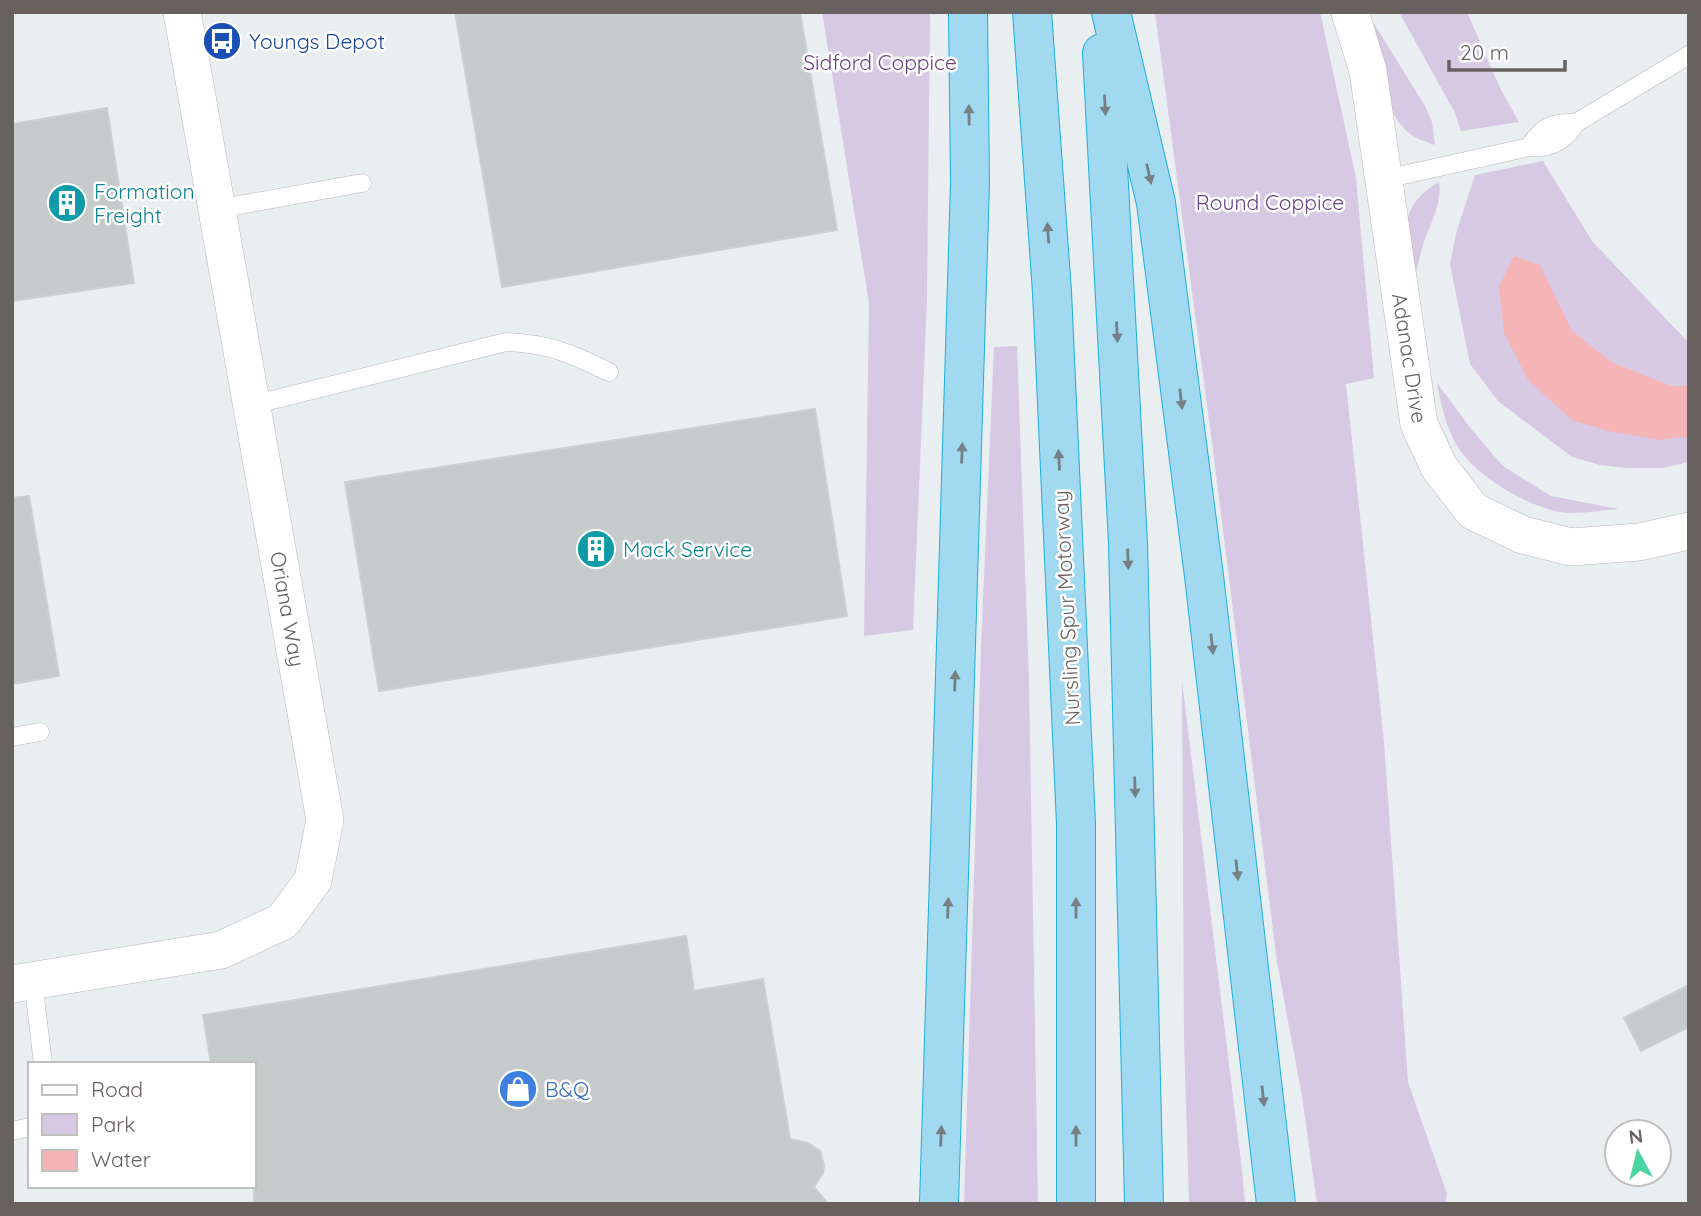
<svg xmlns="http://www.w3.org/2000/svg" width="1701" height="1216" font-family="Quicksand,sans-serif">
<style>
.green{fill:#d7c9e4}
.water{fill:#f5b4b5}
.building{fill:#c5cacb;stroke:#c8d1d4;stroke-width:2}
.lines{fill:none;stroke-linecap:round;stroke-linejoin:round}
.lane-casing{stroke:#bbb6b6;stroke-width:19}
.street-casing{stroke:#bbb6b6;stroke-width:38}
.highway-casing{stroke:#1eafda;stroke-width:40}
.lane{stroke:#fff;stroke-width:18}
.street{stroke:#fff;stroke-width:37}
.highway{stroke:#a0d9f0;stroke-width:38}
.oneway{fill:#757f84}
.labels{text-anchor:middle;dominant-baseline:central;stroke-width:5;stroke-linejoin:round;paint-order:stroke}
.transit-label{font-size:21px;fill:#164399;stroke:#fff;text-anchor:start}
.park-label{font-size:21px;fill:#694283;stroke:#fff}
.culture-label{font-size:21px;fill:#0d838f;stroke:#fff;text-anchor:start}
.street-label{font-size:21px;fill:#676160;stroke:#fff}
.shop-label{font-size:21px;fill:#366cbe;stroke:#fff;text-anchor:start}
</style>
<rect width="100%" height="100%" fill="#e9eef0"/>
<path class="green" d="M822,12H930L927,299L913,630L864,636L869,303Z
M1155,12H1320L1356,178L1374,378L1346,384L1384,742L1408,1082L1447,1194L1445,1204H1317L1302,1096L1277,962L1213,450Z
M1399,12H1467L1500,88L1519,122L1461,131L1454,111Z
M1373,22L1425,106L1432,122L1435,145C1427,142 1417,139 1410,134C1380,109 1379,58 1373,22Z
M1543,161L1592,241L1686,340L1689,338V462L1663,468H1628L1600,465L1572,457L1498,401L1470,364L1450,264L1457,230L1475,175Z
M1439,182C1443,204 1428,227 1422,248C1419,259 1417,270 1414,281C1408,237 1393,209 1439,182Z
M1017,346L1029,681L1038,1204H964L981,647L994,347Z
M1437,383L1471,429L1503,466L1551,496L1619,509C1601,510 1578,515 1559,512C1529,506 1487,482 1466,458C1448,437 1442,409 1437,383Z
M1182,681L1242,1170L1245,1204H1189L1184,1038Z"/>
<path class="water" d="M1514,256L1540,265L1572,331L1613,363L1672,386H1689V436L1660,440L1608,431L1572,420L1528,380L1504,333L1499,286Z"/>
<path class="building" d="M455,12H800L837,230L502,287Z
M107,108L134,283L12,301V124Z
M815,409L847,616L379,691L345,482Z
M29,496L59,676L12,684V498Z
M686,936L694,991L763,979L790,1139L808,1143L820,1151L824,1165L823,1173L814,1187L828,1204H254V1064H211L203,1015Z
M1689,985V1027L1641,1051L1624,1018Z"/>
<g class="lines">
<g class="lane-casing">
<path id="lane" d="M1529,147C1543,126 1551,122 1576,123
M1385,179L1529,147C1551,149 1565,141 1576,123L1689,55
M217,209L362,183
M252,405L506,342C550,344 570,353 609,372
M12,737L40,732
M33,980L43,1064
M12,1131L30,1127"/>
</g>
<g class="street-casing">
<path id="street" d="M1350,12L1368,71L1419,424L1439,467L1473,511L1523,535L1571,547L1639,542L1689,531
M12,984L221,950L283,921L313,880L325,820L182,12"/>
</g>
<g class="highway-casing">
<path id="highway" d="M1032,12L1052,292L1076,824V1204
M1111,12L1156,203L1204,576L1276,1204
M1102,53L1128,543L1144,1204
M939,1204L970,183L968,12"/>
</g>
<use href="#lane" class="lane"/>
<use href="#street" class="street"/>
<use href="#highway" class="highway"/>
</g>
<defs><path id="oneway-solid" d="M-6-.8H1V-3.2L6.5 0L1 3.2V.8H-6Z" transform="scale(1.75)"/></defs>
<g class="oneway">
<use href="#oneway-solid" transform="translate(1105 105) rotate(87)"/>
<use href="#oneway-solid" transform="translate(969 115) rotate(-91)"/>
<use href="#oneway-solid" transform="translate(1149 174) rotate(77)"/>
<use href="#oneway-solid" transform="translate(1048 233) rotate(-94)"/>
<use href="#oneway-solid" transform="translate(1117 332) rotate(87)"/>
<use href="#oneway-solid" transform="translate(1181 399) rotate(83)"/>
<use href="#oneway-solid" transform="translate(962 453) rotate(-88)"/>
<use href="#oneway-solid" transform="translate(1059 460) rotate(-93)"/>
<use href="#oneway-solid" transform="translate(1128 559) rotate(88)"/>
<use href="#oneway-solid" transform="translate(1212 644) rotate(84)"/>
<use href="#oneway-solid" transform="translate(955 681) rotate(-88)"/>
<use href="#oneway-solid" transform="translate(1135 787) rotate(88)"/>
<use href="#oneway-solid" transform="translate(1237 870) rotate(84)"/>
<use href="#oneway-solid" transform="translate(948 908) rotate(-88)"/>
<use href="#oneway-solid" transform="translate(1076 908) rotate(-90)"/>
<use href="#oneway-solid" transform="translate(1263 1096) rotate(84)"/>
<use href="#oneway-solid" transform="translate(941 1136) rotate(-88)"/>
<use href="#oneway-solid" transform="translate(1076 1136) rotate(-90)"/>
</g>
<defs>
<g id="bus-disc" transform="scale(2.0125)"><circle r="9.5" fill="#1a4fb4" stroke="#fff"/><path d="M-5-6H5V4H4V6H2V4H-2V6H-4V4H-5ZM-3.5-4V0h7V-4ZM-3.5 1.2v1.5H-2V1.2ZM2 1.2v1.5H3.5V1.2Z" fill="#fff"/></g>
<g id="building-disc" transform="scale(2.0125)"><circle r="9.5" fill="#0f9aa8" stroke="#fff"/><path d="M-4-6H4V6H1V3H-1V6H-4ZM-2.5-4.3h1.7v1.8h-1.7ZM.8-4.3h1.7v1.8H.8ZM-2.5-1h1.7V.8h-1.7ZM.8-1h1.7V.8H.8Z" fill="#fff"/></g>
<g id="shop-disc" transform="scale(2.0125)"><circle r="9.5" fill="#3f7fe0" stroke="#fff"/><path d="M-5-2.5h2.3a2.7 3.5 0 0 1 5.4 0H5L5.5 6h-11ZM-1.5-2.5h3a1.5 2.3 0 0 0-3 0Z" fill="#fff"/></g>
</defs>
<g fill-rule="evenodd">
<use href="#bus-disc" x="222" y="41"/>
<use href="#building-disc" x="67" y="203"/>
<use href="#building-disc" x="596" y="549"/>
<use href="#shop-disc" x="518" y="1089"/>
</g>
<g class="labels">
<g class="transit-label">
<text x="249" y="41">Youngs Depot</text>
</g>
<g class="park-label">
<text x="880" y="62">Sidford Coppice</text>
<text x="1270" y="202">Round Coppice</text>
</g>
<g class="culture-label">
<text x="94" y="191">Formation<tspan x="94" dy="24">Freight</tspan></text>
<text x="623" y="549">Mack Service</text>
</g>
<g class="street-label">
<text transform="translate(1410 358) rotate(81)">Adanac Drive</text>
<text transform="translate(1066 608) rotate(-93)">Nursling Spur Motorway</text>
<text transform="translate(288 609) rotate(80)">Oriana Way</text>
</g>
<g class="shop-label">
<text x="545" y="1089">B&amp;Q</text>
</g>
</g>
<rect width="1701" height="1216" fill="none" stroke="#676160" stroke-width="28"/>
<rect x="28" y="1062" width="228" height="126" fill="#ffffff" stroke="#c2c0bf" stroke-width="2"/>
<rect x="42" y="1085" width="35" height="10" fill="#ffffff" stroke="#c2c0bf" stroke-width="2"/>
<text x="91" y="1097" font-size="21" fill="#676160">Road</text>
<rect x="42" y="1114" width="35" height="21" fill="#d7c9e4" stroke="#c2c0bf" stroke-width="2"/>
<text x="91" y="1132" font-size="21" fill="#676160">Park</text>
<rect x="42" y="1150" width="35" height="21" fill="#f5b4b5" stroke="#c2c0bf" stroke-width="2"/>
<text x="91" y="1167" font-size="21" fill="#676160">Water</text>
<g transform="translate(1638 1153) rotate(353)"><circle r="33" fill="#ffffff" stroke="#c2c0bf" stroke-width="2"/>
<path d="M0-5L12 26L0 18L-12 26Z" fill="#4bd4a0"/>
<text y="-10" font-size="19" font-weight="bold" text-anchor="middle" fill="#676160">N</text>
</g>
<path d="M1449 60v10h116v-10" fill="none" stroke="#676160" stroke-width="3.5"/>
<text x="1460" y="60" font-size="21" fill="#676160" stroke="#ffffff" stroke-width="5" paint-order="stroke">20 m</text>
</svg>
